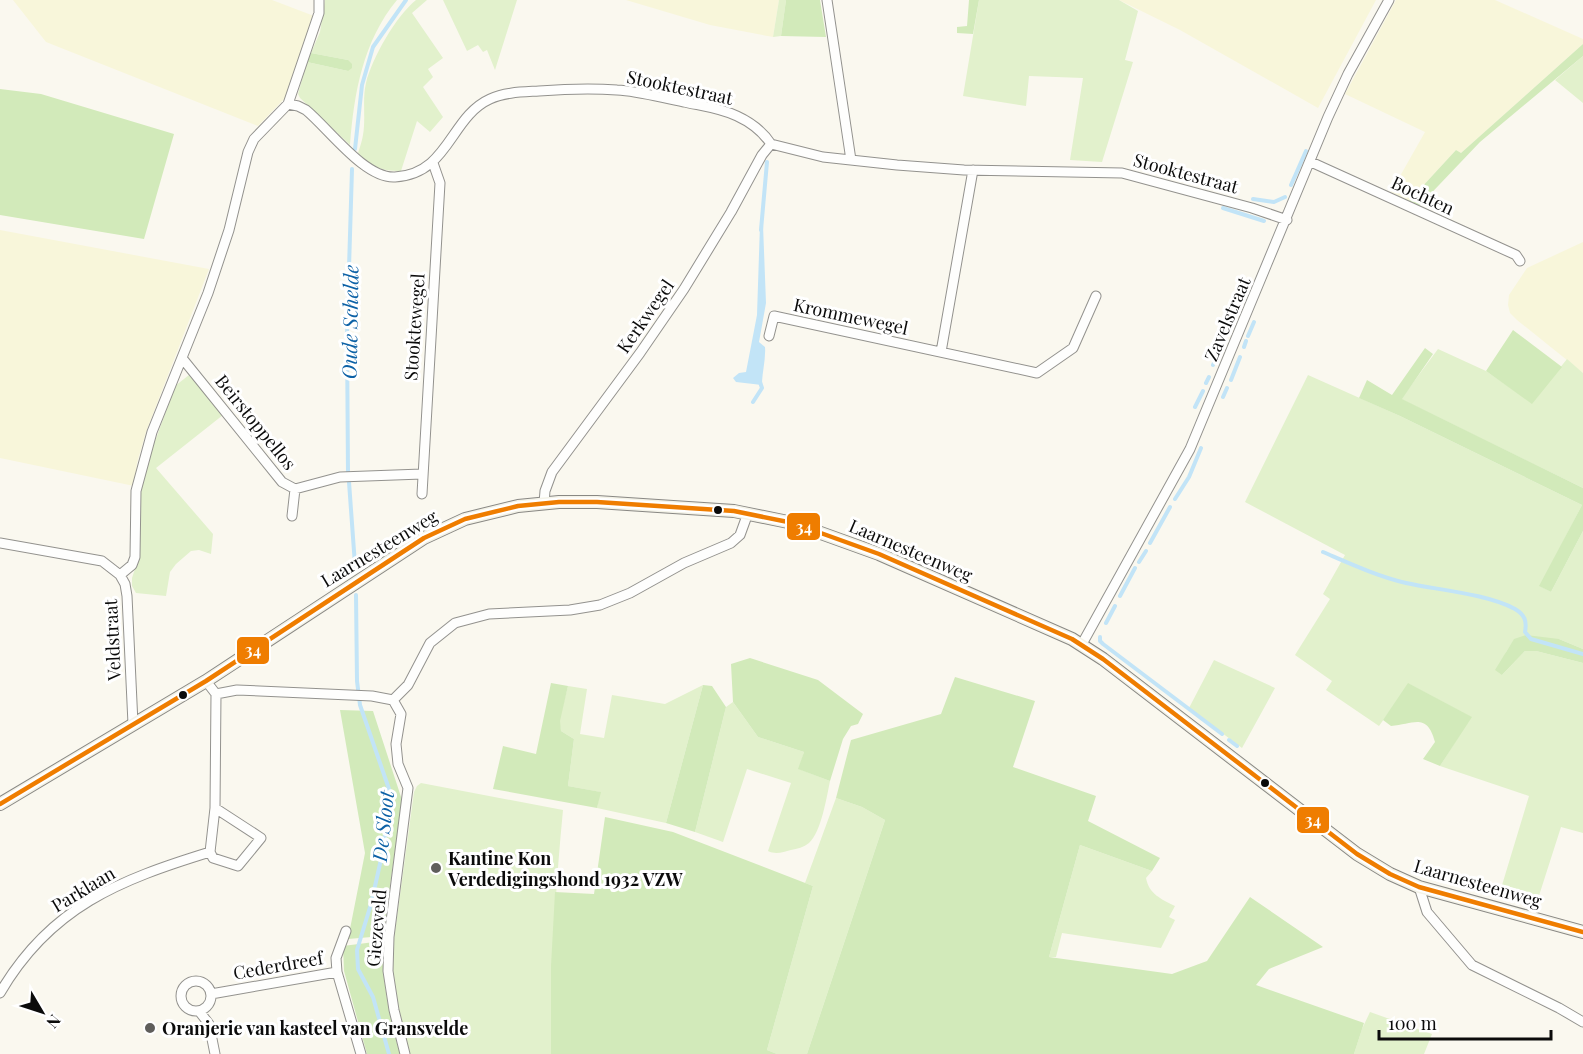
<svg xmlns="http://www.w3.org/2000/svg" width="1583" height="1054" font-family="'Playfair Display',serif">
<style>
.farmland{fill:#f8f6da}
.green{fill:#e2f1cc}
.forest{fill:#d2eaba}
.water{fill:#c2e4f7}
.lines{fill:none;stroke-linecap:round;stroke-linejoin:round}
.stream{stroke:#c2e4f7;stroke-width:4}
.street-casing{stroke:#93928e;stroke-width:11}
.secondary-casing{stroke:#898884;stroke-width:14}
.street{stroke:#fefefd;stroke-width:9}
.secondary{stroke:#f4f3e8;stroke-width:12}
.bus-1-casing{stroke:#fff;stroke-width:9}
.bus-1{stroke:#ef7d00;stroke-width:4.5}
.bus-dot{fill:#0b0b0b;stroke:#fff;stroke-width:2}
.poi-dot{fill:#5f5e5b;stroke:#fff;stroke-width:2}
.labels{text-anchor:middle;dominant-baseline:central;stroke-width:6;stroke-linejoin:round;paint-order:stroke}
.street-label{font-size:18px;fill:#0b0b0b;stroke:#fff}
.poi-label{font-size:18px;font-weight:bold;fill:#0b0b0b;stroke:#fff;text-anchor:start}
.water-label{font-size:20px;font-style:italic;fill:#0c61a6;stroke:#fff}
.line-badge{stroke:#fff;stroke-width:2}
.badge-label{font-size:16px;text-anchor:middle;font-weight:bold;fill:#fff}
</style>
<rect width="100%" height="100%" fill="#faf8ef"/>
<path class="farmland" d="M13,0H272L314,16L286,97L258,126L46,42Z
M626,0H779L773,37L710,25Z
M1119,0H1376L1318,108L1180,30Z
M1396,0H1495L1583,39V44L1461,153L1456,150L1409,201L1391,192L1425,132L1345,94Z
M0,230L209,269L146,432L137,463L134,486L0,458Z
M1583,242V373L1517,320L1510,313L1508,305L1509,295L1527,268Z"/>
<path class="green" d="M325,0H397C363,41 354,93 350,145L300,98L298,94L307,62L348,71V60L311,53L320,32Z
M416,0H427L412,13L443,58L428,69L433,77L423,87L443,117L430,132L417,121L401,171C381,171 372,167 358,153C360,147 362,141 363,135C366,118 362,100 366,83C372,58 396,16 416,0Z
M443,0H517L495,70L487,50L483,52L478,45L467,51Z
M779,0H786L781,36L773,37Z
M979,0H1119L1138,11L1125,60L1133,62L1102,162L1070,160L1083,78L1029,76L1026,106L963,96Z
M1583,56V103L1555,80Z
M1438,349L1486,371L1532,403L1567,359L1583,373V488L1401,399Z
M189,375L223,415L156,468L213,534L211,554L199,550L191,551L176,564L170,572L166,596L136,593L132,586V578L138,560L141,493L149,453L157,436L175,386Z
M1308,375L1400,416L1582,505L1540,586L1551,592L1583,531V649L1559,639L1514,640L1506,652L1502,675L1525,651H1536L1583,663V833L1561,827L1536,905L1499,895L1529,796L1440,766L1471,717L1409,684L1379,726L1326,690L1332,681L1295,655L1330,599L1323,594L1345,555L1245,502Z
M1214,660L1275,688L1242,748L1189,708Z
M703,685L666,823L597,808L600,792L568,786L574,739L561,731L559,721L568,686L587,689L580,734L604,738L612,695L665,704Z
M733,702L758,737L804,752L799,769L830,781C827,796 821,833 809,843C804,847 797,849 791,850C783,852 776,855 768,851L791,783L747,769L723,842L695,832L726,707Z
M421,783L563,810C555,892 551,972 551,1054H410L399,1009L393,971L394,939L414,792L417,786Z
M836,798L862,807L885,820L807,1054H777L767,1050L813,886L805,883Z
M1080,845L1152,871L1146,878C1149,894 1161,899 1175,906L1169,917L1175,920L1161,948L1062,933L1056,957H1049Z
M1370,1012L1432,1034L1424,1054H1354L1362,1029Z"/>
<path class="forest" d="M786,0H820L826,37L781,36Z
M969,0H979L973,34L957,33V27L967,26Z
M1583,44V56L1480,142L1419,206L1409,201L1456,150L1461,153Z
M311,53L348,60L352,64V68L348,71L307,62Z
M0,89L41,94L174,134L144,239L0,215Z
M1513,330L1562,367L1532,404L1486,371Z
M1425,348L1433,354L1402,399L1583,488V531L1551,592L1539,586L1582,505L1400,416L1359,398L1367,380L1392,395Z
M1526,635L1559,639L1583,649V663L1536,651H1525L1502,675L1495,670L1514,639Z
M750,658L818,680L863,714L858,724L851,726L843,739L830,781L798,769L804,752L758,737L733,702L731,664Z
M955,677L1035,701L1013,767L1096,796L1088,821L1160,858L1152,871L1080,845L1049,957L1172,974L1207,961L1250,897L1323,947L1269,969L1256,985L1364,1023L1354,1054H807L885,820L862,807L836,798L851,740L941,714Z
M551,683L568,686L560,721L561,731L574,739L568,786L601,792L597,808L493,789L503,746L536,754Z
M1408,683L1472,717L1440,766L1423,759L1435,742C1427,712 1414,724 1391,726L1383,720Z
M703,685L712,686L726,707L695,832L666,823Z
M340,710L373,711L402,800L383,936L348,939L365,853Z
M605,817L673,832L813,886L767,1050L777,1054H551V966L555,892L594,894Z
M382,941C382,980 389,1016 400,1054H367L344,971L343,946Z"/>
<path class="water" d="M760,224L763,225L766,303L759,342L765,347C766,359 762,372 762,385L736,382L733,378L739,373L746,372L757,315Z"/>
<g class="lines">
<path class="stream" d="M355,149L362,85L373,47L406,0
M1291,185L1306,151
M1253,199L1274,202L1285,197
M1223,208L1264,221
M761,230L767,162
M1228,331L1231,326
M1248,336L1254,322
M1244,347L1246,341
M1213,365L1221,347
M1231,380L1240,357
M1206,383L1209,377
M1223,397L1227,388
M753,402L762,388L760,382
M1195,407L1203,391
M348,474L347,334L352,169
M349,482L355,565
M1175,499L1189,477L1201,448
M1150,543L1170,507
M1323,552C1351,564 1377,576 1406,583C1438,590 1488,594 1515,609C1525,615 1527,621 1525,632L1531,639L1583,654
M1139,562L1146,551
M356,595L357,681L360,705L389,789L384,846L371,904L357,950L358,969L373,997L389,1054
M1120,596L1135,568
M1106,623L1115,606
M1100,637V641L1103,644L1222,734
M1229,740L1237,746"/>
<g class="street-casing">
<path id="street" d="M827,0L851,160
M288,104L298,106L306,110C329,129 365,179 395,177C449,174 450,117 490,99C505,92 523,92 539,91C565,89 591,88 617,90C639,91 662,98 684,102C702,106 720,108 737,116C750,122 763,132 771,144L823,157L897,165L964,170L1122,173L1252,208L1287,220
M1311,162L1516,255L1520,261
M769,336L774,316L1037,373L1073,348L1096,296
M941,352L973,170
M182,358L282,482L295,489L340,477L422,474
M422,494L440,183L433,163
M544,503L545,491L552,472L640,353L684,289L731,212L762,155L771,144
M292,516L295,489
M0,543L102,561L120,575L125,584L127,596L133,724
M120,575L132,565L135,557L136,491L152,432L208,293L229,230L248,152L254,139L288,104L319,13V0
M1082,644L1190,449L1328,117L1348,74L1389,0
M206,681L216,694L237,690L372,696L393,700
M393,700L408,685L430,643L455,623L489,614L570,610L600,605L630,593L684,563L731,543L740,535L748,513
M393,700L401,714L396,744L398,764L408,788L389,937L388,971L394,1010L405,1054
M210,852L213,858L238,866L261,838L215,808
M1419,887L1427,912L1472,965L1559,1008L1583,1022
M346,931L336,958L337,972L361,1054
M181 996a15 15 0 1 1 30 0a15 15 0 1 1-30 0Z
M0,993C50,907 119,880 210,852L215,808L216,694
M211,994L337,972
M199,1011L209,1024L215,1054"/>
</g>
<g class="secondary-casing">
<path id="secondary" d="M0,804L206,681L424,538L465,519L518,506L559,502H597L734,511L793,523L879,554L1072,639L1103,659L1357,854L1390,874L1419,887L1583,932"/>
</g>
<use href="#street" class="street"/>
<use href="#secondary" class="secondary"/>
<g class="bus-1-casing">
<path id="bus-1" d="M0,804L206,681L424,538L465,519L518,506L559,502H597L734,511L793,523L879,554L1072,639L1103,659L1357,854L1390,874L1419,887L1583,932"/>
</g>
<use href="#bus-1" class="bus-1"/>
</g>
<g class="bus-dot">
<circle cx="718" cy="510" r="5"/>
<circle cx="183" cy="695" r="5"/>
<circle cx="1265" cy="783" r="5"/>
</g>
<g class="poi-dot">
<circle cx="436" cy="868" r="6"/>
<circle cx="150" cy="1028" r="6"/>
</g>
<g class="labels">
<g class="street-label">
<text transform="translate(680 87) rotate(12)">Stooktestraat</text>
<text transform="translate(1186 173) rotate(15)">Stooktestraat</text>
<text transform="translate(1423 195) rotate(25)">Bochten</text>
<text transform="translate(645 316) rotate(-55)">Kerkwegel</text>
<text transform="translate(851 316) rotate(12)">Krommewegel</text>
<text transform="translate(1227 319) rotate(-67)">Zavelstraat</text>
<text transform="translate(414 327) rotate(-86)">Stooktewegel</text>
<text transform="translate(256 422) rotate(51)">Beirstoppellos</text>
<text transform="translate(379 548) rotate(-31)">Laarnesteenweg</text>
<text transform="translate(911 550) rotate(23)">Laarnesteenweg</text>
<text transform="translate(112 640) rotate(-93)">Veldstraat</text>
<text transform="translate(1478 883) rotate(16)">Laarnesteenweg</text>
<text transform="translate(83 889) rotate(-31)">Parklaan</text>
<text transform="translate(376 928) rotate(-85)">Giezeveld</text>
<text transform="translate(278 965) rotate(-10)">Cederdreef</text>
</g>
<g class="poi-label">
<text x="448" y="858">Kantine Kon<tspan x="448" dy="21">Verdedigingshond 1932 VZW</tspan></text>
<text x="162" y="1028">Oranjerie van kasteel van Gransvelde</text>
</g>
<g class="water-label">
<text transform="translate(349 322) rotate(-89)">Oude Schelde</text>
<text transform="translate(382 826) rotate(-84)">De Sloot</text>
</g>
</g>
<g class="line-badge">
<rect x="786" y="512" width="35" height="29" rx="6" fill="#ef7d00"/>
<rect x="236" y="636" width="34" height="29" rx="6" fill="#ef7d00"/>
<rect x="1296" y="806" width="34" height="28" rx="6" fill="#ef7d00"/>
</g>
<g class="badge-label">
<text x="804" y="533">34</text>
<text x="253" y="656">34</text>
<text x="1313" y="826">34</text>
</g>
<g transform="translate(42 1012) rotate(129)" stroke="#ffffff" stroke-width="4.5" paint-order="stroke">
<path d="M0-4.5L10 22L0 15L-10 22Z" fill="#0b0b0b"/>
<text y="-9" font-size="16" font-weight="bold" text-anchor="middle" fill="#0b0b0b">N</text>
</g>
<path d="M1379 1030v9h172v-9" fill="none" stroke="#0b0b0b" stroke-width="3"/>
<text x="1388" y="1030" font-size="18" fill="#0b0b0b" stroke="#ffffff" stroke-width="4.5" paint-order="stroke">100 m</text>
</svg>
